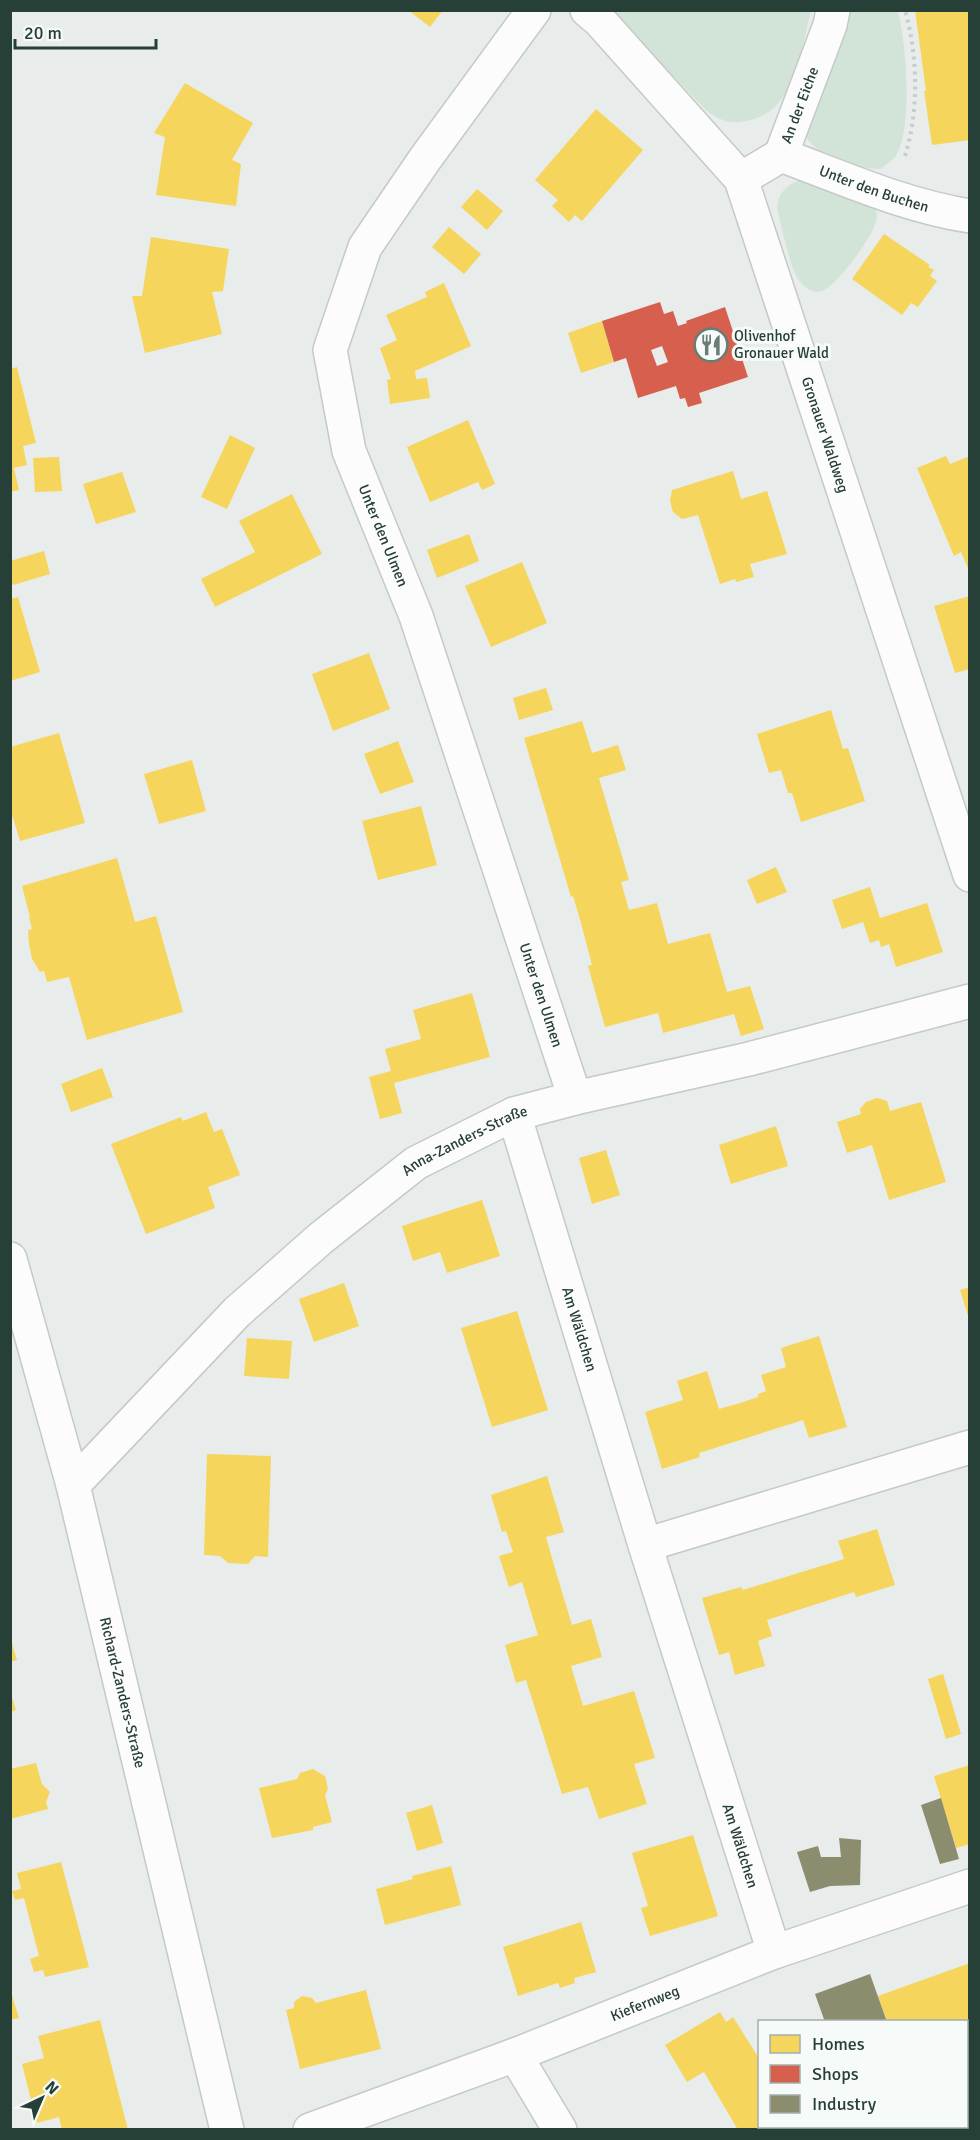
<svg xmlns="http://www.w3.org/2000/svg" width="980" height="2140" font-family="Signika,sans-serif">
<style>
.green{fill:#d2e4d7}
.homes{fill:#f6d55c}
.shops{fill:#d6604d;fill-rule:evenodd}
.industry{fill:#8c8c6e}
.lines{fill:none;stroke-linecap:round;stroke-linejoin:round}
.minor-casing{stroke:#c5c9c7;stroke-width:36}
.tertiary-casing{stroke:#c5c9c7;stroke-width:36}
.path{stroke:#c6cecb;stroke-width:4;stroke-dasharray:3 4.5;stroke-linecap:butt}
.minor{stroke:#fcfcfc;stroke-width:33}
.tertiary{stroke:#fcfcfc;stroke-width:33}
.labels{text-anchor:middle;dominant-baseline:central;stroke-width:6;stroke-linejoin:round;paint-order:stroke}
.street-label{font-size:15px;fill:#263f37;stroke:#f6faf8}
.poi-label{font-size:15px;fill:#263f37;stroke:#f6faf8;text-anchor:start}
</style>
<rect width="100%" height="100%" fill="#e8ecea"/>
<path class="green" d="M606,11H811C801,49 797,108 751,120C731,125 723,122 707,111L627,28Z
M848,11H898C906,43 914,129 895,157C891,161 885,165 881,169C852,168 816,159 803,131Z
M805,179L873,204C875,208 877,213 877,217C876,233 837,286 822,291C813,294 803,287 798,279C790,267 781,224 777,208C779,191 788,183 805,179Z"/>
<path class="homes" d="M408,10H443L430,27Z
M915,10H970V140L932,145L924,91H926Z
M185,83L253,123L232,160L241,164L236,206L156,195L165,137L154,133Z
M596,109L643,150L582,221L575,215L569,222L552,206L558,200L535,180Z
M477,189L503,211L487,230L461,207Z
M449,227L481,254L464,274L432,247Z
M884,234L930,265L928,267L934,270L930,276L937,281L918,307L911,303L902,315L852,279Z
M151,237L229,249L223,291L212,292L222,334L145,353L132,296H142Z
M444,283L471,346L415,371L416,379L427,378L430,398L390,404L387,380L391,379L380,348L397,340L386,315L427,297L425,292Z
M602,321L614,362L581,373L568,333Z
M17,367L36,443L23,446L27,465L14,468L19,490L10,492V369Z
M468,420L495,484L482,490L478,482L430,502L407,447Z
M230,435L255,448L227,509L201,497Z
M946,456L950,464L970,456V573L961,552L954,556L917,468Z
M59,457L62,491L35,492L33,458Z
M733,471L741,499L767,491L787,554L750,564L754,577L736,582L735,579L720,584L698,515L682,519L673,512L670,501L672,490Z
M122,472L136,512L96,524L83,484Z
M292,494L322,554L215,607L201,579L255,552L239,521Z
M469,534L479,561L437,578L427,550Z
M44,551L50,574L13,585L10,576V561Z
M522,562L547,623L491,647L465,586Z
M970,596V669L955,673L934,606Z
M18,597L40,672L10,681V599Z
M369,653L390,709L333,731L312,674Z
M546,688L553,710L519,720L513,698Z
M831,710L843,749L848,748L865,801L801,822L792,793H788L781,770L769,773L757,734Z
M582,721L592,753L618,745L626,770L599,778L629,880L621,882L629,910L657,903L668,944L710,933L727,992L750,986L764,1029L741,1036L734,1014L663,1033L658,1013L605,1027L588,966L592,965L581,923L573,896L571,897L524,738Z
M59,733L85,823L20,841L10,808V747Z
M398,741L414,782L380,794L364,754Z
M192,760L206,811L159,824L144,774Z
M421,806L437,865L378,880L362,821Z
M117,858L135,922L156,916L183,1012L87,1040L69,977L47,982L44,971L40,972L32,959L29,944L28,930L32,929L29,917H30L22,886Z
M776,867L787,892L757,904L747,880Z
M870,887L880,918L927,903L943,952L896,967L889,944L881,947L879,940L870,943L863,922L842,929L832,900Z
M472,993L490,1057L394,1083L402,1113L380,1119L369,1077L391,1071L385,1049L421,1039L413,1010Z
M102,1068L113,1097L71,1112L61,1084Z
M877,1098L887,1101L890,1111L921,1102L946,1182L889,1200L872,1145L847,1153L837,1122L861,1114L860,1109L866,1102Z
M206,1112L214,1132L222,1129L240,1175L208,1187L215,1208L146,1234L111,1144L181,1117L183,1121Z
M776,1126L788,1166L731,1184L719,1145Z
M606,1150L620,1195L592,1204L579,1158Z
M482,1200L500,1256L447,1273L440,1252L413,1261L402,1226Z
M344,1283L359,1326L314,1342L299,1299Z
M970,1287V1319H969L960,1290Z
M517,1311L548,1410L492,1427L461,1328Z
M819,1336L847,1427L809,1438L803,1420L699,1453L700,1457L662,1469L645,1412L683,1400L677,1381L707,1371L719,1409L740,1403L758,1397V1394L766,1391L761,1375L786,1367L781,1348Z
M247,1338L292,1341L289,1379L244,1376Z
M207,1454L271,1456L268,1557L255,1556L248,1564L228,1563L220,1556L204,1555Z
M547,1476L564,1532L546,1537L556,1572L572,1625L591,1619L602,1657L571,1666L583,1706L634,1691L655,1758L634,1764L647,1804L599,1819L588,1787L562,1794L526,1680L516,1683L505,1645L538,1635L522,1582L509,1587L499,1556L513,1552L506,1531L502,1532L491,1495Z
M877,1529L895,1585L856,1597L854,1592L767,1620L772,1636L758,1641L765,1666L735,1675L729,1652L719,1655L702,1598L741,1587L743,1590L844,1559L838,1541Z
M10,1637L17,1660L10,1662Z
M943,1674L961,1734L946,1739L928,1679Z
M10,1691L16,1710L10,1712Z
M36,1763L42,1784L50,1792L46,1802L48,1809L10,1819V1769Z
M970,1765V1844L956,1848L934,1776Z
M313,1769L325,1776L328,1789L325,1795L332,1822L313,1827V1830L272,1838L259,1788L297,1779L300,1773Z
M432,1805L443,1843L417,1851L406,1813Z
M693,1835L718,1916L650,1936L641,1908L648,1906L632,1853Z
M61,1862L89,1967L45,1977L43,1970L34,1972L30,1959L39,1956L24,1898L15,1900L12,1891L21,1889L17,1873Z
M451,1866L461,1905L385,1925L376,1889L413,1879L412,1876Z
M581,1922L596,1972L574,1978L575,1983L560,1988L558,1983L518,1996L503,1947Z
M970,1963V2053L966,2054V2022H887L878,1996Z
M10,1989L19,2018L10,2020Z
M366,1990L381,2049L300,2069L286,2010L294,2008V2002L302,1996L312,1998L316,2003Z
M720,2012L726,2022L733,2017L760,2060V2126H773L768,2130H738L704,2072L687,2082L665,2045Z
M100,2020L128,2130H62L59,2117L37,2123L22,2064L44,2058L38,2036Z"/>
<path class="shops" d="M660,302L664,314L673,311L678,326L687,323L686,321L725,307L748,377L699,393L702,403L688,407L685,398L680,399L676,386L638,398L626,358L614,362L602,321ZM662,346L668,362L657,366L651,350Z"/>
<path class="industry" d="M941,1798L959,1859L940,1864L921,1805Z
M839,1838L861,1840L860,1885L830,1886L810,1892L797,1852L818,1846L821,1857H841Z
M870,1974L887,2022H825L815,1994Z"/>
<g class="lines">
<g class="minor-casing">
<g id="minor">
<path id="s1" d="M534,10L425,159L365,247L330,350L349,451L416,616L575,1098"/>
<path id="s2" d="M587,10L599,20L741,179L970,875"/>
<path id="s3" d="M781,155C843,178 905,206 970,216"/>
<path id="s4" d="M741,179L781,155L830,25L833,10"/>
<path id="s5" d="M514,1114L645,1545L774,1952L970,1886"/>
<path id="s6" d="M73,1485L237,1312L321,1238L416,1163L514,1114L575,1098L749,1059L970,1001"/>
<path d="M645,1545L970,1447"/>
<path d="M515,2055L560,2130"/>
<path id="s7" d="M310,2130L515,2055L774,1952"/>
</g>
</g>
<g class="tertiary-casing">
<g id="tertiary">
<path id="s8" d="M10,1259L73,1485L227,2130"/>
</g>
</g>
<path class="path" d="M905,156C919,111 918,56 905,10"/>
<use href="#minor" class="minor"/>
<use href="#tertiary" class="tertiary"/>
</g>
<defs>
<g id="restaurant-ring" transform="scale(1.725)"><circle r="9.5" fill="#f6faf8" stroke="#6a7c76" stroke-width="1.5"/><path d="M-5-6h1v4h1v-4h1v4h1v-4h1v5L-1.5 .5V6h-2V.5L-5-1ZM5-6V6H3V1.5H1.5Q1.5-4 5-6Z" fill="#6a7c76"/></g>
</defs>
<g fill-rule="evenodd">
<use href="#restaurant-ring" x="711" y="345"/>
</g>
<g class="labels">
<g class="street-label">
<text stroke="none"><textPath href="#s4" startOffset="100">An der Eiche</textPath></text>
<text stroke="none"><textPath href="#s3" startOffset="99">Unter den Buchen</textPath></text>
<text stroke="none"><textPath href="#s2" startOffset="498">Gronauer Waldweg</textPath></text>
<text stroke="none"><textPath href="#s1" startOffset="594">Unter den Ulmen</textPath></text>
<text stroke="none"><textPath href="#s1" startOffset="1080">Unter den Ulmen</textPath></text>
<text stroke="none"><textPath href="#s6" startOffset="525">Anna-Zanders-Straße</textPath></text>
<text stroke="none"><textPath href="#s5" startOffset="225">Am Wäldchen</textPath></text>
<text stroke="none"><textPath href="#s8" startOffset="448">Richard-Zanders-Straße</textPath></text>
<text stroke="none"><textPath href="#s5" startOffset="766">Am Wäldchen</textPath></text>
<text stroke="none"><textPath href="#s7" startOffset="358">Kiefernweg</textPath></text>
</g>
<g class="poi-label">
<text x="734" y="336">Olivenhof<tspan x="734" dy="17">Gronauer Wald</tspan></text>
</g>
</g>
<rect width="980" height="2140" fill="none" stroke="#263f37" stroke-width="24"/>
<rect x="758" y="2020" width="210" height="108" fill="#f6faf8" stroke="#a3afab" stroke-width="1.5"/>
<rect x="770" y="2035" width="30" height="18" fill="#f6d55c" stroke="#a3afab" stroke-width="1.5"/>
<text x="812" y="2050" font-size="18" fill="#263f37">Homes</text>
<rect x="770" y="2065" width="30" height="18" fill="#d6604d" stroke="#a3afab" stroke-width="1.5"/>
<text x="812" y="2080" font-size="18" fill="#263f37">Shops</text>
<rect x="770" y="2095" width="30" height="18" fill="#8c8c6e" stroke="#a3afab" stroke-width="1.5"/>
<text x="812" y="2110" font-size="18" fill="#263f37">Industry</text>
<g transform="translate(42 2098) rotate(44)" stroke="#f6faf8" stroke-width="4.5" paint-order="stroke">
<path d="M0-4.5L10 22L0 15L-10 22Z" fill="#263f37"/>
<text y="-9" font-size="16" font-weight="bold" text-anchor="middle" fill="#263f37">N</text>
</g>
<path d="M15 39v9h141v-9" fill="none" stroke="#263f37" stroke-width="3"/>
<text x="24" y="39" font-size="18" fill="#263f37" stroke="#f6faf8" stroke-width="4.5" paint-order="stroke">20 m</text>
</svg>
